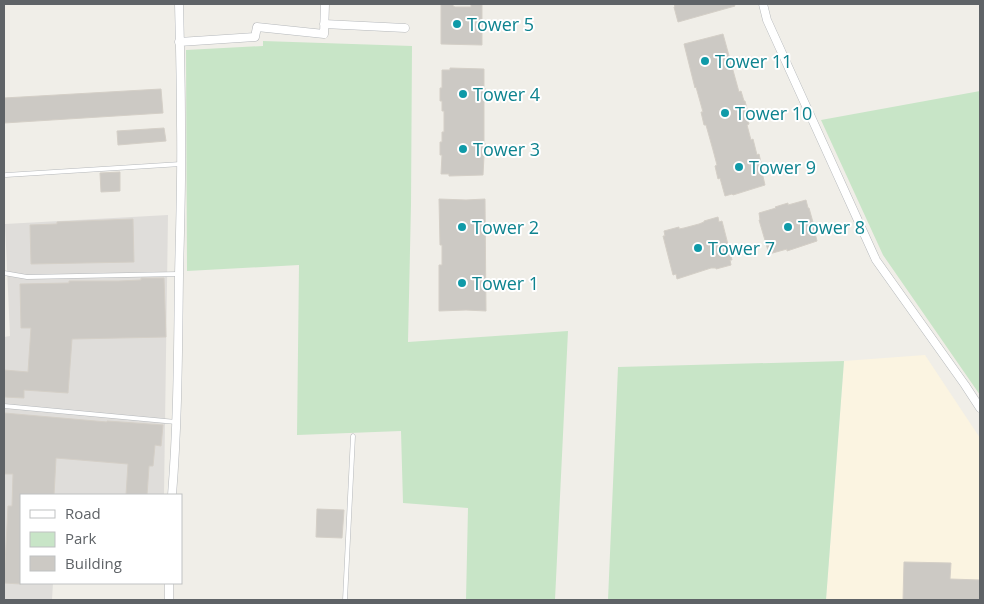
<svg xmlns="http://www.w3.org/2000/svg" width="984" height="604" font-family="'Open Sans',sans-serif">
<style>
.commercial{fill:#fbf4e1}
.industrial{fill:#dfddda}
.green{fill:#c8e5c7}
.building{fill:#ccc9c4;stroke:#d4cfc7}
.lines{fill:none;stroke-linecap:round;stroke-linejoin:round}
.lane-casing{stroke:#b5b8bb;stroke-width:5}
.street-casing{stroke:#b5b8bb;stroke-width:9}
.lane{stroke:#fff;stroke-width:4}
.street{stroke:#fff;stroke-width:8}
.culture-dot{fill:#0f9aa8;stroke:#fff;stroke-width:2}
.labels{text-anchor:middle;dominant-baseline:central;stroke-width:4;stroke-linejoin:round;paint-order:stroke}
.culture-label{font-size:18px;fill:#0d838f;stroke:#fff;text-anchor:start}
</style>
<rect width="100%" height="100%" fill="#f0eee8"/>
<path class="commercial" d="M925,355L980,438V600H826L844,361Z"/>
<path class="industrial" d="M168,215L164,495H21V583H53L52,600H4V337L10,336L5,224Z"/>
<path class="green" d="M263,41L412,46L411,205L408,342L568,331L555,600H466L468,508L403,503L401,431L297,435L299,265L187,271L186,50L263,46Z
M980,91V395L883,255L821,120Z
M844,361L826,600H608L618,367Z"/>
<path class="building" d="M441,4H453V6L455,7H471V4H482V45L441,44Z
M674,4H734L735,6L678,22L674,7H675Z
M723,34L739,92L741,91L744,101H745L748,113L746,114L749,124L747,125L751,140L753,139L757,155L759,154L762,167L761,168L765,185L733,195L732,194L725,196L720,178L718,179L715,166L717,165L713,150L706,125H704L701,112H703L696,87L695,88L684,44Z
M450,68L484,69V88H485V101H484V143H485V156H484L483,175L449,176V174H441L442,155H440V142H442V132H444V111H442V101H440V88H442V70H450Z
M161,89L163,113L4,123V98Z
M164,128L166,141L118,145L117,131Z
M120,172V191L101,192L100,173Z
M439,199L466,200L485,199L486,311L466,310L439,311V265H442V245H440Z
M806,200L808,208H809L816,233H815L817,241L787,251V249L769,254L759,220H760L759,213L776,208L775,207L788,203V205Z
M718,217L719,222L722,221L732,260H730L731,265L716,269V268H711L677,279L676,274L673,275L663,236H665L664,231L679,227V229L684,228L699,224L704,222V221Z
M133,219L134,262L31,264L30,225L57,224V222Z
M141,278H164L166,337L72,339L68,393L24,390V398L4,397V370L28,372L31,328H21L20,284L69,283V281H119L141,280Z
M4,413L107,422V421L163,425L161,446L155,445L153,466H149L147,495H126L128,464L56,458L54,495H21V584L4,583L8,506H12L13,474H4Z
M317,509L344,510L342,538L316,537Z
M904,562L951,563L950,579L980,580V600H903Z"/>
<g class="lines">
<g class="lane-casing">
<path id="lane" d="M6,175L181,164
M4,273L27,277L178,274
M4,406L176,422
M345,600L353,436"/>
</g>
<g class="street-casing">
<path id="street" d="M763,4L767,20L876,260L965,385L980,408
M324,24L405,28
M179,42L255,37L257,27L324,34L325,4
M172,495C178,422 178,349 179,276C180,226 182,175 181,125C181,84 180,44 179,4
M169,583V600"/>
</g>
<use href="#lane" class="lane"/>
<use href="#street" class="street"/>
</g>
<g class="culture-dot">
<circle cx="457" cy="24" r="5"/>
<circle cx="705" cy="61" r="5"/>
<circle cx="463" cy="94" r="5"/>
<circle cx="725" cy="113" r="5"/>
<circle cx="463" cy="149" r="5"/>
<circle cx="739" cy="167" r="5"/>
<circle cx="462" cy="227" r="5"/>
<circle cx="788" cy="227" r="5"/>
<circle cx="698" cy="248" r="5"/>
<circle cx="462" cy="283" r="5"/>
</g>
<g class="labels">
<g class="culture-label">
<text x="467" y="24">Tower 5</text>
<text x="715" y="61">Tower 11</text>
<text x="473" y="94">Tower 4</text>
<text x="735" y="113">Tower 10</text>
<text x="473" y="149">Tower 3</text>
<text x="749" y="167">Tower 9</text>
<text x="472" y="227">Tower 2</text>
<text x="798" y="227">Tower 8</text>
<text x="708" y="248">Tower 7</text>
<text x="472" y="283">Tower 1</text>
</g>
</g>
<rect width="984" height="604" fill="none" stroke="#5f6367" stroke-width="10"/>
<rect x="20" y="494" width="162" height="90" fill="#ffffff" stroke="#bfc1c2"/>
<rect x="30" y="510" width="25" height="8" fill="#ffffff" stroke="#bfc1c2"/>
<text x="65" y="519" font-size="15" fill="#5f6367">Road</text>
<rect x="30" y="532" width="25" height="15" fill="#c8e5c7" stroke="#bfc1c2"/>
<text x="65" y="544" font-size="15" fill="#5f6367">Park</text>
<rect x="30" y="556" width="25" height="15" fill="#ccc9c4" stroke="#bfc1c2"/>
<text x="65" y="569" font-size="15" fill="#5f6367">Building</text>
</svg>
